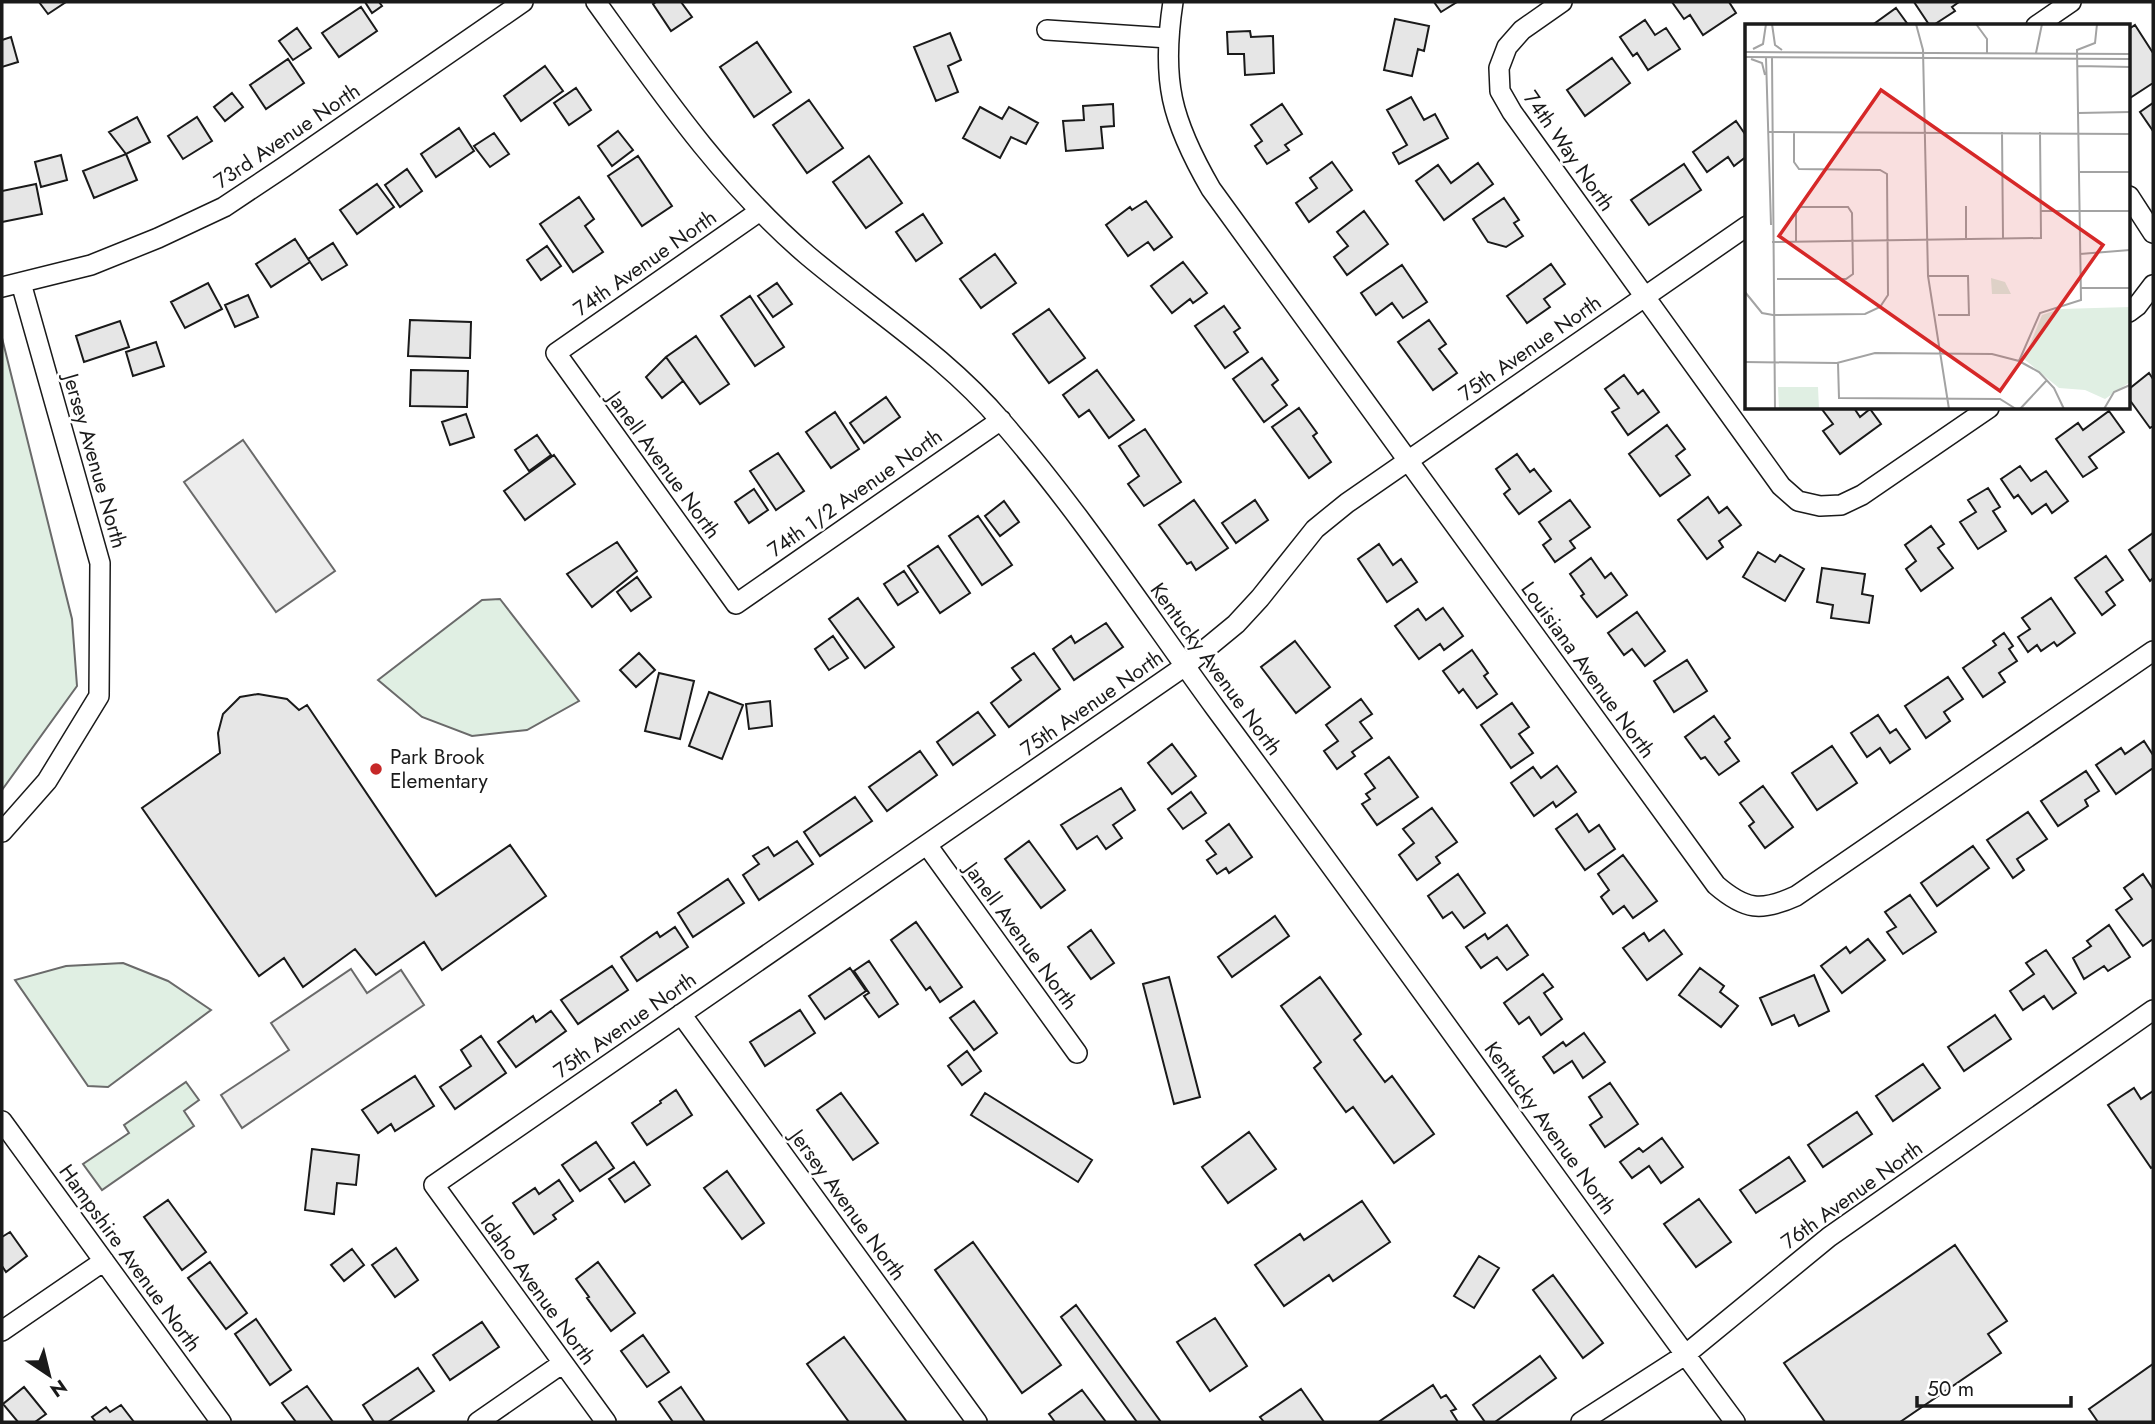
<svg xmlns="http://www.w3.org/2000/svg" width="2155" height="1424" font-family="Jost,sans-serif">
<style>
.green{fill:#e0efe3;stroke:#6a6a6a;stroke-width:2}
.parking{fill:#ededed;stroke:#6a6a6a;stroke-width:2}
.building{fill:#e6e6e6;stroke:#1a1a1a;stroke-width:2}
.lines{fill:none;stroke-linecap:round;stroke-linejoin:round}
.minor-casing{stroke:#1a1a1a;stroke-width:22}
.minor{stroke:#fff;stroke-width:19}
.poi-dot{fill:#c62828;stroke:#fff;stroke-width:2.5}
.labels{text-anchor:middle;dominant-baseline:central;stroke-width:5;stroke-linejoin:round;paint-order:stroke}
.street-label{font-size:21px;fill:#1a1a1a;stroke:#fff}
.poi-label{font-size:21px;fill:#1a1a1a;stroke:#fff;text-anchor:start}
.inset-road{fill:none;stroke:#a3a3a3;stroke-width:2}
.view{fill:#d62828;fill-opacity:0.15;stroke:#d62828;stroke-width:3.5}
.inset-edge{fill:none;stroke:#1a1a1a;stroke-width:3.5}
</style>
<rect width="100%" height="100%" fill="#fff"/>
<path class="green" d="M2,338L72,619L77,686L2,790Z
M500,599L579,701L527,730L472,736L422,717L378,680L482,600Z
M123,963L168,981L211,1010L108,1087L88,1086L15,980L66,966Z
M186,1082L199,1100L184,1111L194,1126L102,1190L83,1164L129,1133L124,1125Z"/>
<path class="parking" d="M243,440L335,571L276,612L184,482Z
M351,969L367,993L401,970L424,1005L242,1128L221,1095L289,1050L271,1023Z"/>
<path class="building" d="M39,2H66L48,14Z
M365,2H379L382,6L372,13Z
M656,2H681L692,17L671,31L653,4Z
M1434,2H1457L1441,12Z
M1672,2H1729L1736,13L1703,35L1690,15L1684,19Z
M1914,2H1959L1952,7L1955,11L1932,26H1930Z
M361,7L377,31L339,57L322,33Z
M1896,8L1909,26H1871Z
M1395,19L1429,26L1424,51L1418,49L1412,76L1384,70Z
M1645,20L1655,35L1666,28L1680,49L1648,70L1637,53L1633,56L1620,37Z
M2135,25L2153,53V83L2130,98L2129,29Z
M297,28L311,48L293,60L279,41Z
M1250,31L1251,37L1273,36L1274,73L1245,75L1244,54H1228L1227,32Z
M950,33L961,60L948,66L958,92L936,101L914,47Z
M11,37L18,62L2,67V40Z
M757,42L791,92L754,117L720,67Z
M1612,58L1630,83L1585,116L1567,90Z
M288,59L304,83L266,109L250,85Z
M545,66L563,91L521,121L504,96Z
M576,88L591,110L569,125L554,103Z
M232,93L243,107L225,121L214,107Z
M1411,97L1424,120L1435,114L1448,138L1399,164L1393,153L1407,145L1387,110Z
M809,100L843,148L807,173L773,125Z
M2153,103V131L2140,112Z
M1113,104L1114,126L1101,127L1103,148L1066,151L1063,121L1084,120L1083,106Z
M1282,104L1302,134L1285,145L1289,150L1267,164L1255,146L1262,141L1251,125Z
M980,107L1002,119L1009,107L1038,123L1026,144L1011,137L1000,158L963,138Z
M137,117L150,142L126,154L109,132Z
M197,117L212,141L183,159L168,136Z
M1736,121L1747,137V156L1734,166L1728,157L1707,172L1693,152Z
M459,128L474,151L436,177L421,154Z
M618,131L633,150L612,166L598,146Z
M494,133L509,154L490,167L474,146Z
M126,154L137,180L94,198L83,171Z
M61,155L67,180L41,187L35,162Z
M638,156L672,206L642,226L608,176Z
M869,156L902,203L866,228L833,182Z
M1332,162L1352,190L1309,222L1296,203L1317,188L1310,178Z
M1478,163L1493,184L1444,220L1416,181L1438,165L1451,183Z
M1684,164L1701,190L1649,225L1631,200Z
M407,169L422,191L400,207L385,185Z
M36,184L42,214L2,222V191Z
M377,184L394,207L357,234L340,210Z
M579,197L594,219L585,226L603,252L573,272L540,224Z
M1504,198L1519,220L1514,223L1523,236L1506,247L1488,242L1473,219Z
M1146,201L1172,237L1154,250L1148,242L1128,256L1106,225L1130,207L1132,210Z
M1364,211L1388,244L1347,275L1334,257L1348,246L1337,232Z
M923,214L942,243L916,261L896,232Z
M295,239L310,262L271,287L256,264Z
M333,243L347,265L322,280L308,259Z
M547,246L561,266L541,280L527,260Z
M995,254L1016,283L981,308L960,279Z
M1183,262L1207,293L1193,303L1190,299L1172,313L1151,286Z
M1551,264L1565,284L1544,299L1550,307L1527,323L1507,296Z
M1402,265L1427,302L1403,318L1392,303L1376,315L1361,293Z
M208,283L222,309L185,328L171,302Z
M777,283L792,304L773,317L758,296Z
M248,295L258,317L235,327L225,305Z
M750,296L784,347L755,366L721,316Z
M1224,306L1240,328L1234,332L1248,352L1225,368L1195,326Z
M1049,309L1085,358L1049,383L1013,334Z
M410,320L471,322L470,358L408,356Z
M1429,320L1446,344L1439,349L1457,373L1433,390L1398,342Z
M120,321L129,347L84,362L76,336Z
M696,336L729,384L700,404L666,357Z
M156,342L164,366L133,376L126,352Z
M666,357L683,381L662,398L646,377Z
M1262,358L1278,380L1272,385L1287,405L1264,422L1233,379Z
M411,370L468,371L467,407L410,406Z
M1097,370L1134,420L1109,438L1089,410L1079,417L1063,395Z
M2149,373L2153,379V426L2150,428L2129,399V389Z
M1624,375L1638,394L1643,390L1659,412L1628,435L1612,412L1619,408L1605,389Z
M886,397L900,417L864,443L850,423Z
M1299,408L1317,433L1313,436L1331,462L1309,478L1272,427Z
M1821,408H1854L1860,417L1870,409L1881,424L1840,454L1823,431L1833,424Z
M2109,411L2124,432L2089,457L2097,468L2083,477L2056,439L2078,423L2083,430Z
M835,412L859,449L831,468L806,432Z
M466,414L474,437L450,445L442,422Z
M1667,425L1685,449L1676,456L1690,475L1660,496L1629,454Z
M1145,429L1181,482L1144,506L1128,484L1139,476L1119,446Z
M537,435L551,455L529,471L515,450Z
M778,453L804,491L776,510L750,471Z
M1517,454L1530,472L1534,469L1551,491L1519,514L1504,494L1510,489L1496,469Z
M554,455L575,484L525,520L504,491Z
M2020,466L2031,481L2046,471L2068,501L2052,513L2046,504L2032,514L2018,495L2014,498L2001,479Z
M1988,488L2000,507L1993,511L2006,531L1978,549L1960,522L1976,512L1968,500Z
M754,489L768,510L749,523L735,502Z
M1708,497L1719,513L1727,507L1741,525L1719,541L1723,547L1707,559L1678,520Z
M1194,500L1228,548L1196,570L1191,562L1187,564L1159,525Z
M1255,500L1268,520L1236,543L1222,523Z
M1570,500L1590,527L1570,541L1575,548L1555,562L1543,545L1551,539L1539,522Z
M1004,501L1019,522L1000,536L985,516Z
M978,516L1012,565L982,585L949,536Z
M1931,526L1944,544L1938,548L1953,568L1921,591L1906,569L1916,561L1905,545Z
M2153,533V578L2150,581L2129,550Z
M617,542L637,571L592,607L567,574Z
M1379,544L1393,565L1401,559L1417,582L1387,602L1358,559Z
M938,546L970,593L940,613L908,566Z
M1758,552L1775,562L1780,555L1804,569L1785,601L1743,577Z
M2106,556L2123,580L2106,592L2115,605L2102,615L2075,578Z
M1591,558L1605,578L1611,573L1627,595L1597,617L1581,596L1584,594L1570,574Z
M1822,568L1865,574L1862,594L1873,596L1869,623L1831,618L1833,605L1817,602Z
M904,571L918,592L898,605L884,584Z
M637,577L651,597L631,611L617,592Z
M858,598L894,647L865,668L829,619Z
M2051,598L2075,633L2057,646L2054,642L2041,651L2037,645L2028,652L2018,637L2030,629L2022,618Z
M1443,608L1463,636L1444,650L1440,644L1419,659L1395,626L1418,609L1426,620Z
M1637,612L1665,651L1645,666L1632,649L1624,655L1608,633Z
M1106,623L1123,647L1074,680L1053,649L1071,636L1075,643Z
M2004,633L2013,646L2009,649L2017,661L1999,673L2005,682L1983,697L1963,668L1996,645L1993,641Z
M833,636L848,658L829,670L815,649Z
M1295,641L1330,687L1296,713L1261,667Z
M1472,650L1488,673L1484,676L1497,694L1477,708L1463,689L1459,693L1443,671Z
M639,653L655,670L636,687L620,670Z
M1034,653L1060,689L1009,727L991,703L1021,680L1012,668Z
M1687,660L1707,691L1674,712L1654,681Z
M659,673L694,681L680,739L645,731Z
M1948,677L1963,699L1944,712L1950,721L1926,738L1905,706Z
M709,692L743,705L722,759L689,746Z
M258,694L287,699L299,710L307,705L436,896L510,845L546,896L442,970L424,942L376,975L355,949L303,987L284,958L259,976L142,808L220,753L218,733L223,714L240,697Z
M1361,699L1372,714L1360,722L1372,738L1352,752L1355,756L1337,769L1324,751L1338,741L1326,725Z
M770,701L772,726L749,729L746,704Z
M1512,703L1529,727L1519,734L1533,753L1511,768L1481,725Z
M978,712L995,735L953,765L937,742Z
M1878,715L1890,733L1896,729L1910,749L1890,763L1880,748L1867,757L1851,733Z
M1714,716L1730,738L1725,742L1739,761L1719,775L1705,757L1701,759L1685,737Z
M2144,741L2153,755V768L2116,794L2096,765L2121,748L2125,754Z
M1172,744L1196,776L1172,794L1148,763Z
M1832,746L1857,783L1817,810L1792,773Z
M920,751L937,775L887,811L869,787Z
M1389,757L1418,797L1377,825L1362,804L1370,799L1366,794L1375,788L1365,774Z
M1557,766L1576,792L1556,807L1553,802L1534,816L1511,783L1533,767L1541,778Z
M2086,771L2099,791L2085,800L2088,806L2058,826L2041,801Z
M1763,786L1793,827L1765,848L1749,826L1754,822L1740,803Z
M1121,788L1135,810L1113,825L1122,838L1106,849L1097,836L1077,849L1061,825Z
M1191,792L1206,813L1183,829L1168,809Z
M855,797L872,821L820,856L804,832Z
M1432,808L1457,842L1436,857L1440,863L1417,880L1399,855L1414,843L1403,829Z
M2028,812L2047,839L2017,859L2024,870L2013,878L1987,840Z
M1577,814L1589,832L1599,825L1615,849L1585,870L1556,829Z
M1229,824L1252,857L1229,873L1226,868L1217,874L1207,860L1216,854L1206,841Z
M797,841L813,864L759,900L743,875L759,864L753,856L768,847L774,856Z
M1029,841L1065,890L1041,908L1005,859Z
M1973,846L1989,868L1937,906L1921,883Z
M1623,855L1657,901L1633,918L1624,906L1613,914L1601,897L1609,890L1598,874Z
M1458,874L1485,913L1464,928L1452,912L1443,918L1428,896Z
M2143,874L2153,889V939L2143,946L2116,910L2132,899L2124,888Z
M728,879L744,903L693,937L678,913Z
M1910,895L1936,932L1903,954L1887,932L1896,927L1885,912Z
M1275,916L1289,936L1232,977L1218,957Z
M916,922L962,987L940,1002L930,987L926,990L891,940Z
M1507,925L1528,955L1507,970L1497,957L1481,968L1466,947L1485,934L1488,939Z
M2109,925L2130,957L2108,971L2104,966L2084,979L2073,958L2091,946L2087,941Z
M675,927L688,947L637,981L621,957L657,932L660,937Z
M1091,930L1114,963L1091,979L1068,947Z
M1664,930L1682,954L1647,980L1623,948L1644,933L1649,941Z
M1868,939L1885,960L1842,993L1821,966L1846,947L1850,953Z
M2046,950L2076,993L2053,1009L2044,996L2023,1010L2010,991L2034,974L2026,963Z
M869,961L898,1004L879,1017L864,996L869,993L854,971Z
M612,966L628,990L578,1024L561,1000Z
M850,968L866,991L825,1019L809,996Z
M1700,968L1724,986L1720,992L1738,1006L1721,1027L1679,995Z
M1543,974L1553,987L1544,993L1562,1019L1541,1035L1529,1017L1519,1024L1504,1003Z
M1814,975L1829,1011L1799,1026L1794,1015L1772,1025L1760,998Z
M1169,977L1200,1097L1174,1104L1143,984Z
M1320,977L1361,1034L1354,1040L1385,1082L1392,1076L1434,1134L1394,1163L1353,1107L1346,1112L1314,1068L1321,1062L1281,1006Z
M974,1001L997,1033L974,1050L950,1018Z
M800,1010L815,1033L765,1066L750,1042Z
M551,1011L566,1031L516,1067L498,1042L533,1016L536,1022Z
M1995,1015L2011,1039L1964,1071L1948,1047Z
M1584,1033L1605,1062L1583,1078L1572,1061L1554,1073L1543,1057L1563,1042L1566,1046Z
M481,1036L506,1073L455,1109L440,1087L471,1066L461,1050Z
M967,1051L981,1071L962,1085L948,1066Z
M1923,1064L1940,1088L1893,1121L1876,1096Z
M415,1076L434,1106L395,1131L391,1124L378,1133L362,1110Z
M1610,1083L1638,1124L1605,1147L1590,1125L1602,1117L1589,1097Z
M2134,1088L2141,1099L2153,1091V1167L2151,1168L2108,1105Z
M676,1090L692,1115L647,1145L632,1123L661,1103L660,1101Z
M841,1093L878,1143L853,1160L817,1110Z
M985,1093L1092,1160L1078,1182L971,1115Z
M1857,1112L1872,1134L1823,1167L1808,1145Z
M1249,1132L1276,1169L1228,1203L1202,1167Z
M1662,1138L1683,1167L1661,1183L1649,1166L1632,1178L1620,1162L1639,1148L1643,1152Z
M596,1142L614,1168L580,1191L562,1165Z
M312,1149L359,1155L356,1185L337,1183L334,1214L305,1210Z
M1789,1157L1805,1181L1756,1213L1740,1190Z
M634,1162L650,1185L625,1202L609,1179Z
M727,1171L764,1223L742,1239L704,1188Z
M559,1180L573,1201L553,1215L556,1219L534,1234L513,1203L535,1188L539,1194Z
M1699,1199L1731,1242L1696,1267L1664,1224Z
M168,1200L206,1252L182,1270L144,1217Z
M1362,1201L1390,1242L1333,1281L1329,1275L1284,1306L1255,1265L1300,1234L1304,1240Z
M10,1232L27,1256L6,1272L2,1266V1237Z
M973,1242L1061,1365L1022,1393L935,1270Z
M1955,1245L2007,1321L1988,1334L2001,1353L1900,1422H1825L1784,1363Z
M396,1248L418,1280L395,1297L372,1265Z
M352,1249L364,1265L344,1281L331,1265Z
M1479,1256L1499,1268L1474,1308L1454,1296Z
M210,1262L247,1313L226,1329L188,1278Z
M598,1262L635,1313L611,1331L587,1298L589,1297L576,1279Z
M1553,1275L1603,1343L1583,1358L1533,1290Z
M1076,1305L1161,1422H1137L1061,1317Z
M1215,1318L1247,1366L1210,1391L1177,1342Z
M256,1319L291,1370L270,1385L235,1334Z
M482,1322L499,1347L450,1380L433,1355Z
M643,1335L669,1372L647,1387L621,1351Z
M844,1337L907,1422H849L807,1364Z
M1540,1356L1556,1378L1495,1422H1485L1473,1405Z
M2153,1364V1422H2098L2089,1409Z
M418,1368L434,1391L388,1422H374L363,1405Z
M1433,1385L1441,1398L1446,1395L1456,1409L1451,1411L1458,1422H1381L1380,1421Z
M307,1386L333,1422H296L282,1403Z
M24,1387L46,1414L35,1422H18L3,1404Z
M681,1387L705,1422H673L659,1402Z
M1301,1389L1324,1422H1264L1260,1417Z
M1082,1390L1106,1422H1055L1049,1414Z
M121,1405L134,1422H96L92,1417L106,1407L110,1412Z"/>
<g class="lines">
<g class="minor-casing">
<path id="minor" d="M596,2C660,91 723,183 807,255C872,310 946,356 1002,422C1080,512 1146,613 1216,709C1391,945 1560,1186 1735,1422
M1173,2C1161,80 1171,120 1211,189L1716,885C1745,910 1761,912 1796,896L2153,651
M1562,2L1522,30L1507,47L1499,68L1500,91L1512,112L1781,486L1798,501L1820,506L1841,505L1862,495L1989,408
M2036,26L2071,2
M1047,30L1168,38
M2129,196L2153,233
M760,211L556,353L736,604L1001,420
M2,287L91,265L158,238L224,207L284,167L523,2
M2129,312L2137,306L2153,285
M2,832L47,781L99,696L100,563L21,283
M927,845L1077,1053
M681,1014L977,1422
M2,1121L221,1422
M2,1331L104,1261
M478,1422L563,1363
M606,1422L434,1185L1185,666L1236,624L1260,598L1315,529L1347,503L1747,226
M1581,1422L1685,1355L1829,1237L2153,1010"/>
</g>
<use href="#minor" class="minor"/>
</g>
<circle class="poi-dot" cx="376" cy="769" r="7"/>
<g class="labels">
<g class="street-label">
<text transform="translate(287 136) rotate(-34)">73rd Avenue North</text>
<text transform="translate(1569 151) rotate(55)">74th Way North</text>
<text transform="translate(645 263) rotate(-35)">74th Avenue North</text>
<text transform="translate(1530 348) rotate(-35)">75th Avenue North</text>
<text transform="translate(95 461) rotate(74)">Jersey Avenue North</text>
<text transform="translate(664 465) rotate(54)">Janell Avenue North</text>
<text transform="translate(855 493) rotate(-35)">74th 1/2 Avenue North</text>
<text transform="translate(1216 669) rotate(54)">Kentucky Avenue North</text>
<text transform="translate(1588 670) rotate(54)">Louisiana Avenue North</text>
<text transform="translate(1092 703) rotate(-35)">75th Avenue North</text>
<text transform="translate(1021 936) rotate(54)">Janell Avenue North</text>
<text transform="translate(625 1025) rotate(-35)">75th Avenue North</text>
<text transform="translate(1550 1128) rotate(54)">Kentucky Avenue North</text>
<text transform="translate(1852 1195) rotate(-36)">76th Avenue North</text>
<text transform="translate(848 1205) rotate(54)">Jersey Avenue North</text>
<text transform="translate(130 1258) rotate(54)">Hampshire Avenue North</text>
<text transform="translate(538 1290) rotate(54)">Idaho Avenue North</text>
</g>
<g class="poi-label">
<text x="390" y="757">Park Brook<tspan x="390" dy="24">Elementary</tspan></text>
</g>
</g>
<g transform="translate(1745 24)">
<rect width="385" height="385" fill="#fff"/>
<path d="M246,254L260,258L266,270H247ZM385,283V358L360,375L340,366L314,364L279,335L297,291L315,285ZM33,363H73L74,385H34Z" fill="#e0efe3"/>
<path class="inset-road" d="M27,0L30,21L37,26M171,0L178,26L183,252L204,385M231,0L242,15V30M8,25L18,20L21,0M0,28L385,30M291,29L297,0M0,33L385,35M27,33L30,385M21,34L26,201M6,35L17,39L20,51M333,42L385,43M333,89L385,88M23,108L385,110M257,108L258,214M335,148H385M221,182V214M296,187H385M27,218L296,214L295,108M335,230L385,226M183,252H223L224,291H193M32,255H101L108,250L107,189L103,183H55L51,189V218M336,264H385M0,268L17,289L28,291L120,290L135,283L143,271L142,150L135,146L54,145L49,138V108M274,337L295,289L336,276L332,26L350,19L352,0M0,338L92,339L130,329L247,330L274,337L294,348L309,364L319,385M93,339L94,374L255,375L271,385M275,385L302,356M359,385L369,368L385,361"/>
<path class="view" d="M136,66L358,221L255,367L34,212Z"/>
<rect width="385" height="385" class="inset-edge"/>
</g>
<rect width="2155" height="1424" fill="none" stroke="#1a1a1a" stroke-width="7"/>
<g transform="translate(49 1375) rotate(145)" stroke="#ffffff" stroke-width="5" paint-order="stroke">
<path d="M0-5L12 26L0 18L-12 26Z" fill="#1a1a1a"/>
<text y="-10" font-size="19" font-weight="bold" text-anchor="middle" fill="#1a1a1a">N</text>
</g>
<path d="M1917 1396v10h154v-10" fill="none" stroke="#1a1a1a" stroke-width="3.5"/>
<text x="1927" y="1396" font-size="21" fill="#1a1a1a" stroke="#ffffff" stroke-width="5" paint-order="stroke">50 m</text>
</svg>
